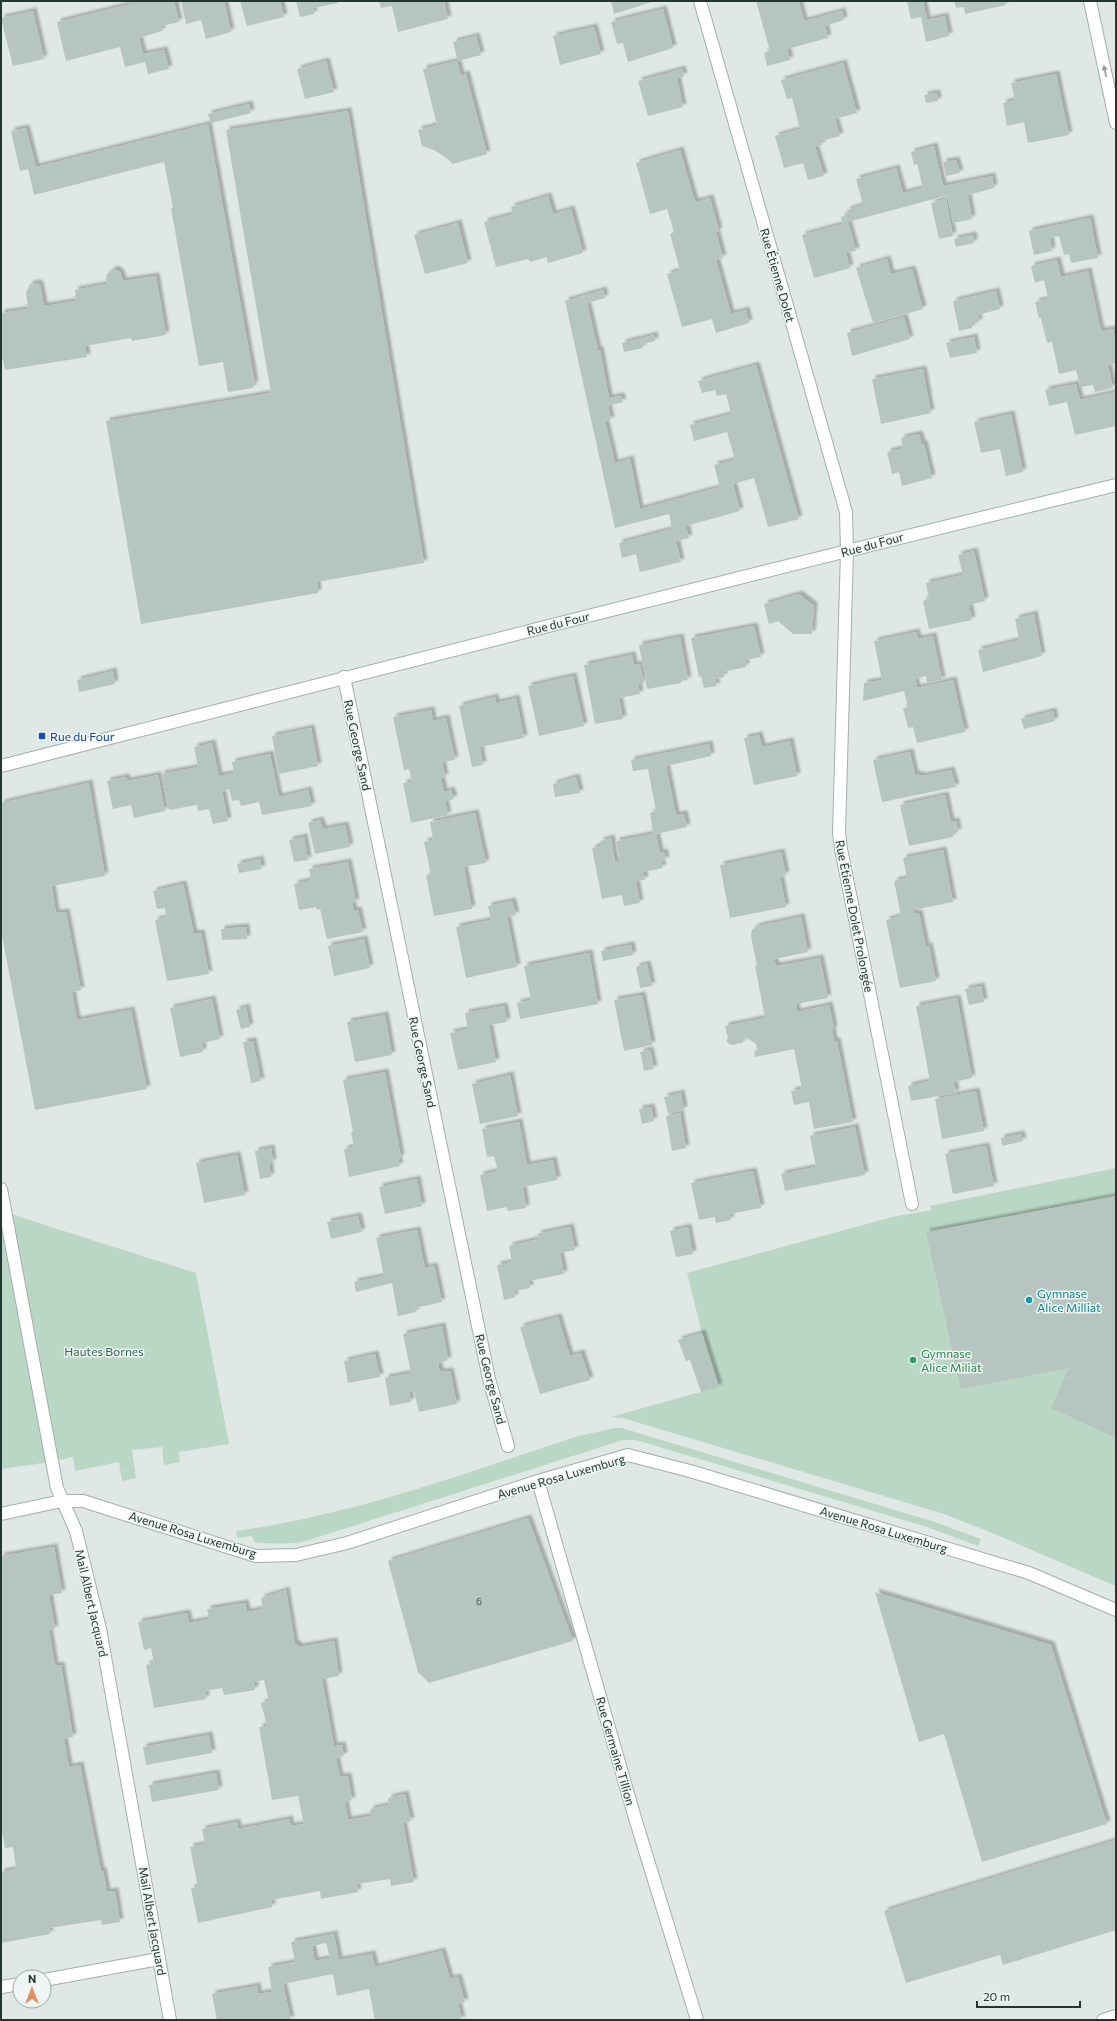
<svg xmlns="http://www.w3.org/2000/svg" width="1117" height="2021" font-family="Commissioner,sans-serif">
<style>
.green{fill:#bad7c5}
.building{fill:#b7c5c1;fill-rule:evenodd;filter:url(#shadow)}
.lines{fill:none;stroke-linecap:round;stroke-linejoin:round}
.minor-casing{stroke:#a3afac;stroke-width:14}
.minor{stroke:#fff;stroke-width:12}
.oneway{fill:#909a98}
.transit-dot{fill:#1a4fb4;stroke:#eef5f3;stroke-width:1.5}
.culture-dot{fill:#0f9aa8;stroke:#eef5f3;stroke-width:1.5}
.leisure-dot{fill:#2e9e5b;stroke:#eef5f3;stroke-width:1.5}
.labels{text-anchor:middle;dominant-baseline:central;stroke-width:3;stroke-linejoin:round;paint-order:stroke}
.number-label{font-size:10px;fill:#475a56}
.street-label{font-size:12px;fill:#223632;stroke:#eef5f3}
.transit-label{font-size:12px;fill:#164399;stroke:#eef5f3;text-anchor:start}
.culture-label{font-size:12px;fill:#0d838f;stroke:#eef5f3;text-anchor:start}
.park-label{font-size:12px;fill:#31674c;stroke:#eef5f3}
.leisure-label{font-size:12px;fill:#27864d;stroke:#eef5f3;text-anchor:start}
</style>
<defs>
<filter id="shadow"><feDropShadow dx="3.5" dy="-3.5" stdDeviation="1" flood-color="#0004"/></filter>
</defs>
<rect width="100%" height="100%" fill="#dfe8e5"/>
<path class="green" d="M1116,1168V1586C1059,1562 1002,1536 944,1514L623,1418L611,1417L718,1387L702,1333L687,1273L892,1217L931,1210L930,1206Z
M1,1211L196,1273L229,1444L179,1452L180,1462L164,1465L162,1447L132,1450L136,1478L122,1481L119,1462L75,1471L73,1457L52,1462L1,1469Z
M615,1428H622L935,1522L981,1539L978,1546L927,1527L636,1440H623L303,1542C286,1544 271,1544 254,1542L252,1536L237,1538L236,1531C353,1515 466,1473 578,1436Z"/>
<path class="building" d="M130,1H174L179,22L161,26L162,31L139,38L143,54L164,50L169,69L148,74L145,62L125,67L120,47L66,61L57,22L131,4Z
M181,1H224L231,32L206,39L201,20L186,24Z
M240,1H280L284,17L247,26Z
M296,1H338V3L313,8L314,14L300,17Z
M379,1H444L448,19L398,32L392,6L381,8Z
M611,1H655L614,14Z
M756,1L799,2L804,21L842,11L844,20L825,26L828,38L787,49L790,60L767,66L764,53L770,51Z
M907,1H923L927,20L945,16L949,36L926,42L921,17L911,19Z
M954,1H1005L1006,5L965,14L964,7L956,8Z
M663,9L673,48L628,62L623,43L617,44L611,22Z
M33,11L44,59L13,66L1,18Z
M594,27L601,54L560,65L553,36Z
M476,36L481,55L458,61L453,42Z
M326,61L334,92L305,99L297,69Z
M457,61L461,76L466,74L487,154L453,164L445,157L434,150L422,146L418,130L437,125L423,69Z
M843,63L857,113L835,119L840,136L821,141L822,145L815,147L824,176L808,180L803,163L784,168L775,136L800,129L792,98L787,99L781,80Z
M682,69L684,76L677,78L683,107L648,116L638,81Z
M1056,74L1069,135L1028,143L1024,122L1007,126L1003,103L1015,100L1011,83Z
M937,93L938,101L926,103L924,95Z
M249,104L251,113L211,123L208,114Z
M348,111L424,563L317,582L318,593L141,624L106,421L271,393L226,130Z
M208,124L255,384H253V388L228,392L223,362L199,366L171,208H173L164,162L34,195L28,169L20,171L11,131L26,128L36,167Z
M934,146L943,186L992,176L994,188L968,195L972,219L953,223L948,199H946L945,196L848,222L856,251L846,253L850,268L814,278L802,235L843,224L841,217L848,215L847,210L863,205L856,179L896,168L903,193L923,188L917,164L914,165L911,152Z
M680,150L695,202L710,198L719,231L716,232L723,258L716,260L731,314L746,310L749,323L716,333L712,319L682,327L667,274L680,270L670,234L674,232L667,209L650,214L636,163Z
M956,160L960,173L946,176L943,162Z
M548,196L553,214L571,209L583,253L548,263L547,257L530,262L528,259L496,267L484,222L513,214L511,207Z
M946,199L953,236L939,239L931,203Z
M1090,218L1098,258L1071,263L1069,254L1064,255L1059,236L1050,238L1052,251L1034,255L1029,231Z
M458,223L468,263L425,274L414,235Z
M973,235L974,243L956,247L954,239Z
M887,259L891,274L912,269L923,309L873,323L856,268Z
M1057,260L1061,277L1088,271L1101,331L1113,329L1116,343V363L1108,365L1113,388L1095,392L1093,385L1080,387L1076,370L1059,374L1052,342L1047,343L1041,318H1039L1035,302L1048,299L1044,280L1035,283L1031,266Z
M114,269L120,272L123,281L156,276L166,335L132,341L131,338L85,346L87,357L5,370L3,360L1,361V313L28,309L26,293L30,284L37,283L40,285L44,306L76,301L75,290L107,284L106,275Z
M603,290L605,298L587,303L598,350H600L609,398L621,396L623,402L608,406L611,420L605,421L615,463L630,459L640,509L720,487L714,465L735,460L727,432L694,441L690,425L731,414L726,394L717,396L715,390L702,393L698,381L756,365L799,519L768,527L754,478L733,484L740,511L686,526L689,538L676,541L681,562L640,572L636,554L622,558L619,543L672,529L669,514L615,528L565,301Z
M996,291L1000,309L978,315L979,322L972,324V328L959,331L953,301Z
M904,317L910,339L852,356L847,333Z
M654,335L655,341L642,344L643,348L624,352L622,343Z
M974,337L977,353L950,358L946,343Z
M923,369L931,413L881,424L872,379Z
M1076,384L1080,400L1116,392V426L1075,435L1067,402L1049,406L1045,390Z
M1011,414L1023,472L1006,476L1000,449L981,453L974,422Z
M919,434L922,444H924L932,478L902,486L899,472L892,474L887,452L903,448L901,438Z
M974,551L985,601L969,605L972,620L929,629L923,601L929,599L926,583L963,575L958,555Z
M799,594L814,606L812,634H793L778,621L769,624L764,604Z
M1034,614L1042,656L983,672L978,650L1019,640L1015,619Z
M754,626L761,657L745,660L746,667L723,672L724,677L715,679L717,686L704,688L701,676L699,677L691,638Z
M916,632L918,639L933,636L942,680L927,683L926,676L915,679L917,688L953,680L965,732L917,743L913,727L908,728L903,708L908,707L904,691L863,701L864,683L882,680L874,641Z
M680,637L688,680L681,681V683L647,689L639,645Z
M632,655L634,665L640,664L644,683L638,684L640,694L619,698L623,719L595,724L584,665Z
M113,671L115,684L79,692L77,680Z
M573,676L584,726L539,736L528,686Z
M495,697L496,703L516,698L524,738L480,747L483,765L472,767L459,706Z
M431,710L433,721L446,718L455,760L442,762L445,777L441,778L444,792L451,790L454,799L445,801L448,815L411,823L403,783L412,782L409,769L404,770L393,717Z
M1053,711L1055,721L1024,729L1021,719Z
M311,728L318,766L279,774L272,736Z
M759,735L762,747L790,741L797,776L754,785L744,738Z
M212,743L219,776L234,773L232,762L270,754L279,797L308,790L312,806L262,815L259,802L241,806L239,800L232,801L229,789L222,791L228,821L213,824L209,809L198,811L197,805L169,810L161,774L198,767L194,747Z
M709,744L711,756L666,766L676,815L684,814L687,827L656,834L660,853L664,852L666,860L661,861L663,868L643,872L645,880L636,881L640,903L624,906L622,895L602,899L592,848L601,846L600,841L611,838L615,862L620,861L616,841L653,834L650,813L656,811L648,769L633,771L631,760Z
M910,752L915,774L923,776L951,770L956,787L882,802L873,760Z
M158,775L165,811L134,818L131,805L113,809L107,781L126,777L127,781Z
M576,777L580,793L555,797L553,784Z
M89,783L105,876L52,886L56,913L66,912L81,990L72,992L77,1020L131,1010L147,1089L35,1110L1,930V803Z
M945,795L951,822L956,821L958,832L953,833V837L909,846L900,805Z
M475,813L486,863L464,867L472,909L434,916L426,875L431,874L424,842L433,840L430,822Z
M320,820L323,829L345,825L350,847L315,854L308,823Z
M304,837L308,860L294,862L289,840Z
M943,850L953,902L913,910L914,914L919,913L926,947L929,946L936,981L900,988L886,920L901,916L894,881L907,878L903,858Z
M781,852L786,875L780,877L786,907L730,918L720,865Z
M260,859L262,869L239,873L237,864Z
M348,862L356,902L352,903L354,911L358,910L363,932L327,939L320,909L317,910L316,907L299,910L294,884L311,880L309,869Z
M183,884L194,934L201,933L209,974L167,981L155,920L166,917L165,908L157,909L153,891Z
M512,901L516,915L507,917L517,967L466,978L456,927L491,920L488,906Z
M801,917L808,952L775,959L774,962H775L776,966L820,958L828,998L796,1004L797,1012L829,1005L834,1029L832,1030L834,1041H837L853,1122L814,1129L809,1102L794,1105L791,1091L802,1089L794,1049L755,1057L754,1051L758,1050L756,1044L746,1037L742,1043L731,1045L726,1041L728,1038L725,1026L765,1018L755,966H757L751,936L752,930L758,926Z
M246,927L247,939L222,940L221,929Z
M364,939L370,968L334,976L328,946Z
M631,945L633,955L603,961L601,951Z
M589,953L598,1004L520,1019L517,1003L531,1000L524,966Z
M647,964L652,986L640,988L636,967Z
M981,986L984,1002L969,1005L965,989Z
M642,995L652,1045L624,1051L614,1000Z
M957,998L972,1078L954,1082L956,1093L911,1101L908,1086L930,1081L916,1006Z
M212,999L220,1039L202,1043L203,1052L180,1057L170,1008Z
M504,1006L507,1022L489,1025L496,1062L458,1070L450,1033L468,1029L465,1013Z
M246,1007L250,1027L241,1029L236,1010Z
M385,1015L392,1055L355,1062L347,1022Z
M253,1041L261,1081L251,1083L243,1042Z
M650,1050L654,1069L644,1071L640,1052Z
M385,1072L401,1157L398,1159L400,1166L349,1177L344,1149L354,1147L351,1132H353L343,1080Z
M510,1075L518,1116L480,1124L472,1084Z
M976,1091L984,1131L942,1139L935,1099Z
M681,1093L684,1110L668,1113L664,1097Z
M651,1107L654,1121L642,1124L639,1109Z
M680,1113L686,1148L672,1151L666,1116Z
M519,1122L527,1165L553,1160L557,1180L523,1187L526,1208L508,1211L506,1207L487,1211L480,1175L498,1171L494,1156L487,1157L482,1129Z
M855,1127L865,1175L785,1191L781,1174L816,1167L810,1136Z
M1021,1134L1023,1141L1002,1146L1001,1138Z
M986,1146L994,1186L953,1194L945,1154Z
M271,1148L273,1162L269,1163L271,1177L260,1179L255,1151Z
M237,1155L245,1195L204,1203L196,1163Z
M753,1171L761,1208L730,1214L731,1220L716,1223L715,1217L699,1220L691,1183Z
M417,1179L422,1206L385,1214L379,1187Z
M1116,1196V1438L1051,1408L1069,1368L961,1389L926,1232Z
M358,1216L362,1232L331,1239L327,1222Z
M570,1227L575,1250L560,1253L564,1274L529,1281L530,1288L514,1291L515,1297L504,1300L497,1265L512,1262L509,1246L539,1239L537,1234Z
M688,1227L693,1254L676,1257L670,1231Z
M417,1230L425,1268L434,1266L442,1302L415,1308L416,1312L398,1316L392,1283L356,1292L354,1282L384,1276L376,1238Z
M558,1317L570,1356L581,1353L590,1380L540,1394L520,1327Z
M442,1326L448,1360L439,1363V1368L441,1372L450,1371L457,1404L419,1412L414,1391H409L411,1402L390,1406L385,1378L411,1373L403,1334Z
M702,1333L719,1387L701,1392L690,1360L686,1361L678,1340Z
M375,1354L380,1377L348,1383L344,1361Z
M528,1518L573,1641L429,1683L418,1672L388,1561Z
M54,1547L62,1593L49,1595L55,1629L49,1630L55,1666L61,1665L73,1737L64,1739L69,1767L80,1765L101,1871H103L107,1892L115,1891L120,1922L102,1925L101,1920L49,1928L50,1934L1,1943V1872L16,1869L13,1847L5,1848L1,1824V1556Z
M286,1590L295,1644H298V1647L334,1641L339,1676L322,1679L334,1746L342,1745L344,1756L336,1758L340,1777L348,1776L352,1800L345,1802L348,1820L371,1816L370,1809L389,1805L388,1798L405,1794L411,1821L403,1823L414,1882L391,1886L390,1879L357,1884L358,1892L321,1899L320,1891L271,1900L272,1907L198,1923L191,1888L198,1887L190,1847L205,1844L202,1829L237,1822L238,1829L289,1819L291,1826L304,1824L298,1796L272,1800L259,1727L267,1726L261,1703L269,1701L264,1680L254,1682L255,1690L224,1695L222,1688L205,1691L206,1699L154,1708L146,1665L154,1663L151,1648L144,1650L138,1622L187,1613L189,1623L209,1619L207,1609L245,1603L247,1612L263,1609L261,1598Z
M875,1592L1051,1645L1107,1824L982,1862L944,1734L919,1742Z
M209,1735L212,1753L146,1765L143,1747Z
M216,1773L219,1790L152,1802L149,1785Z
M1116,1840V1930L1003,1965L1000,1955L906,1983L884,1911Z
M334,1934L339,1960L372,1954L375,1967L442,1951L450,1979L458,1977L465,2002L458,2004L462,2020H375L369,1989L337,1996L333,1974L283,1984L291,2020H217L212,1994L257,1986L258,1994L272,1992L268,1967L295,1962L291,1942ZM326,1943L330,1958L315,1961L312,1946Z"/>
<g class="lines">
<g class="minor-casing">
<path id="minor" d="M700,1L846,512L847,551L839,832L841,849L912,1204
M1090,1L1116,123
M344,677L489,1379L508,1446
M1,766C372,671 744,575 1116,485
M1,1189L57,1488L76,1531L100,1629L170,2020
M538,1481L635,1818L697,2020
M1,1514L62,1501H83L256,1556L296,1555L347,1543L538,1481L628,1455L690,1471L1029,1573L1116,1610
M44,1980L159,1959
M1,1987L20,1984
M1103,2020L1116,2016"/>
</g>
<use href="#minor" class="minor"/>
</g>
<defs><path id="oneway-solid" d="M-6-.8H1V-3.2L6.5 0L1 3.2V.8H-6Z"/></defs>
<use class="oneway" href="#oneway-solid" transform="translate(1105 71) rotate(-102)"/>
<rect class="transit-dot" x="38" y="732" width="8" height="8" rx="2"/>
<circle class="culture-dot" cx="1029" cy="1300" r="4"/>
<circle class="leisure-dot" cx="913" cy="1360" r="4"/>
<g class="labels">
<g class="number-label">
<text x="479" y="1601">6</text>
</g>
<g class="street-label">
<text transform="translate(778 275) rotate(74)">Rue Étienne Dolet</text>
<text transform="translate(872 544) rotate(-15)">Rue du Four</text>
<text transform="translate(558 623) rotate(-14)">Rue du Four</text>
<text transform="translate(358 745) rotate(78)">Rue George Sand</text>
<text transform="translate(855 916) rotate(79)">Rue Étienne Dolet Prolongée</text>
<text transform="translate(423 1062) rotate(78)">Rue George Sand</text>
<text transform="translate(491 1379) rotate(76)">Rue George Sand</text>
<text transform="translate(561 1476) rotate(-16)">Avenue Rosa Luxemburg</text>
<text transform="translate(884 1529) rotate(17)">Avenue Rosa Luxemburg</text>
<text transform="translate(193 1534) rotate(17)">Avenue Rosa Luxemburg</text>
<text transform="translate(92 1603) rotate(77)">Mail Albert Jacquard</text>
<text transform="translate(616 1751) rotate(74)">Rue Germaine Tillion</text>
<text transform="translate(153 1921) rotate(80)">Mail Albert Jacquard</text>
</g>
<g class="transit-label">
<text x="50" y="736">Rue du Four</text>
</g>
<g class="culture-label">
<text x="1037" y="1293">Gymnase<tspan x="1037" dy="14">Alice Milliat</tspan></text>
</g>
<g class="park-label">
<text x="104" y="1351">Hautes Bornes</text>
</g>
<g class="leisure-label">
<text x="921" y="1353">Gymnase<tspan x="921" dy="14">Alice Miliat</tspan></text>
</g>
</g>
<rect width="1117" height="2021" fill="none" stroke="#223632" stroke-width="4"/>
<g transform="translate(32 1989)"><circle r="19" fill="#eef5f3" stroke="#9ca9a6"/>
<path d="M0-3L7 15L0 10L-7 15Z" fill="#e09064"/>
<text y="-6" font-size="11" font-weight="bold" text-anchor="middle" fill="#223632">N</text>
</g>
<path d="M977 2001v6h103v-6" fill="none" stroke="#223632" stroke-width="2"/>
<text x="983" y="2001" font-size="12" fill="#223632" stroke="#eef5f3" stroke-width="3" paint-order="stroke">20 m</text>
</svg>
